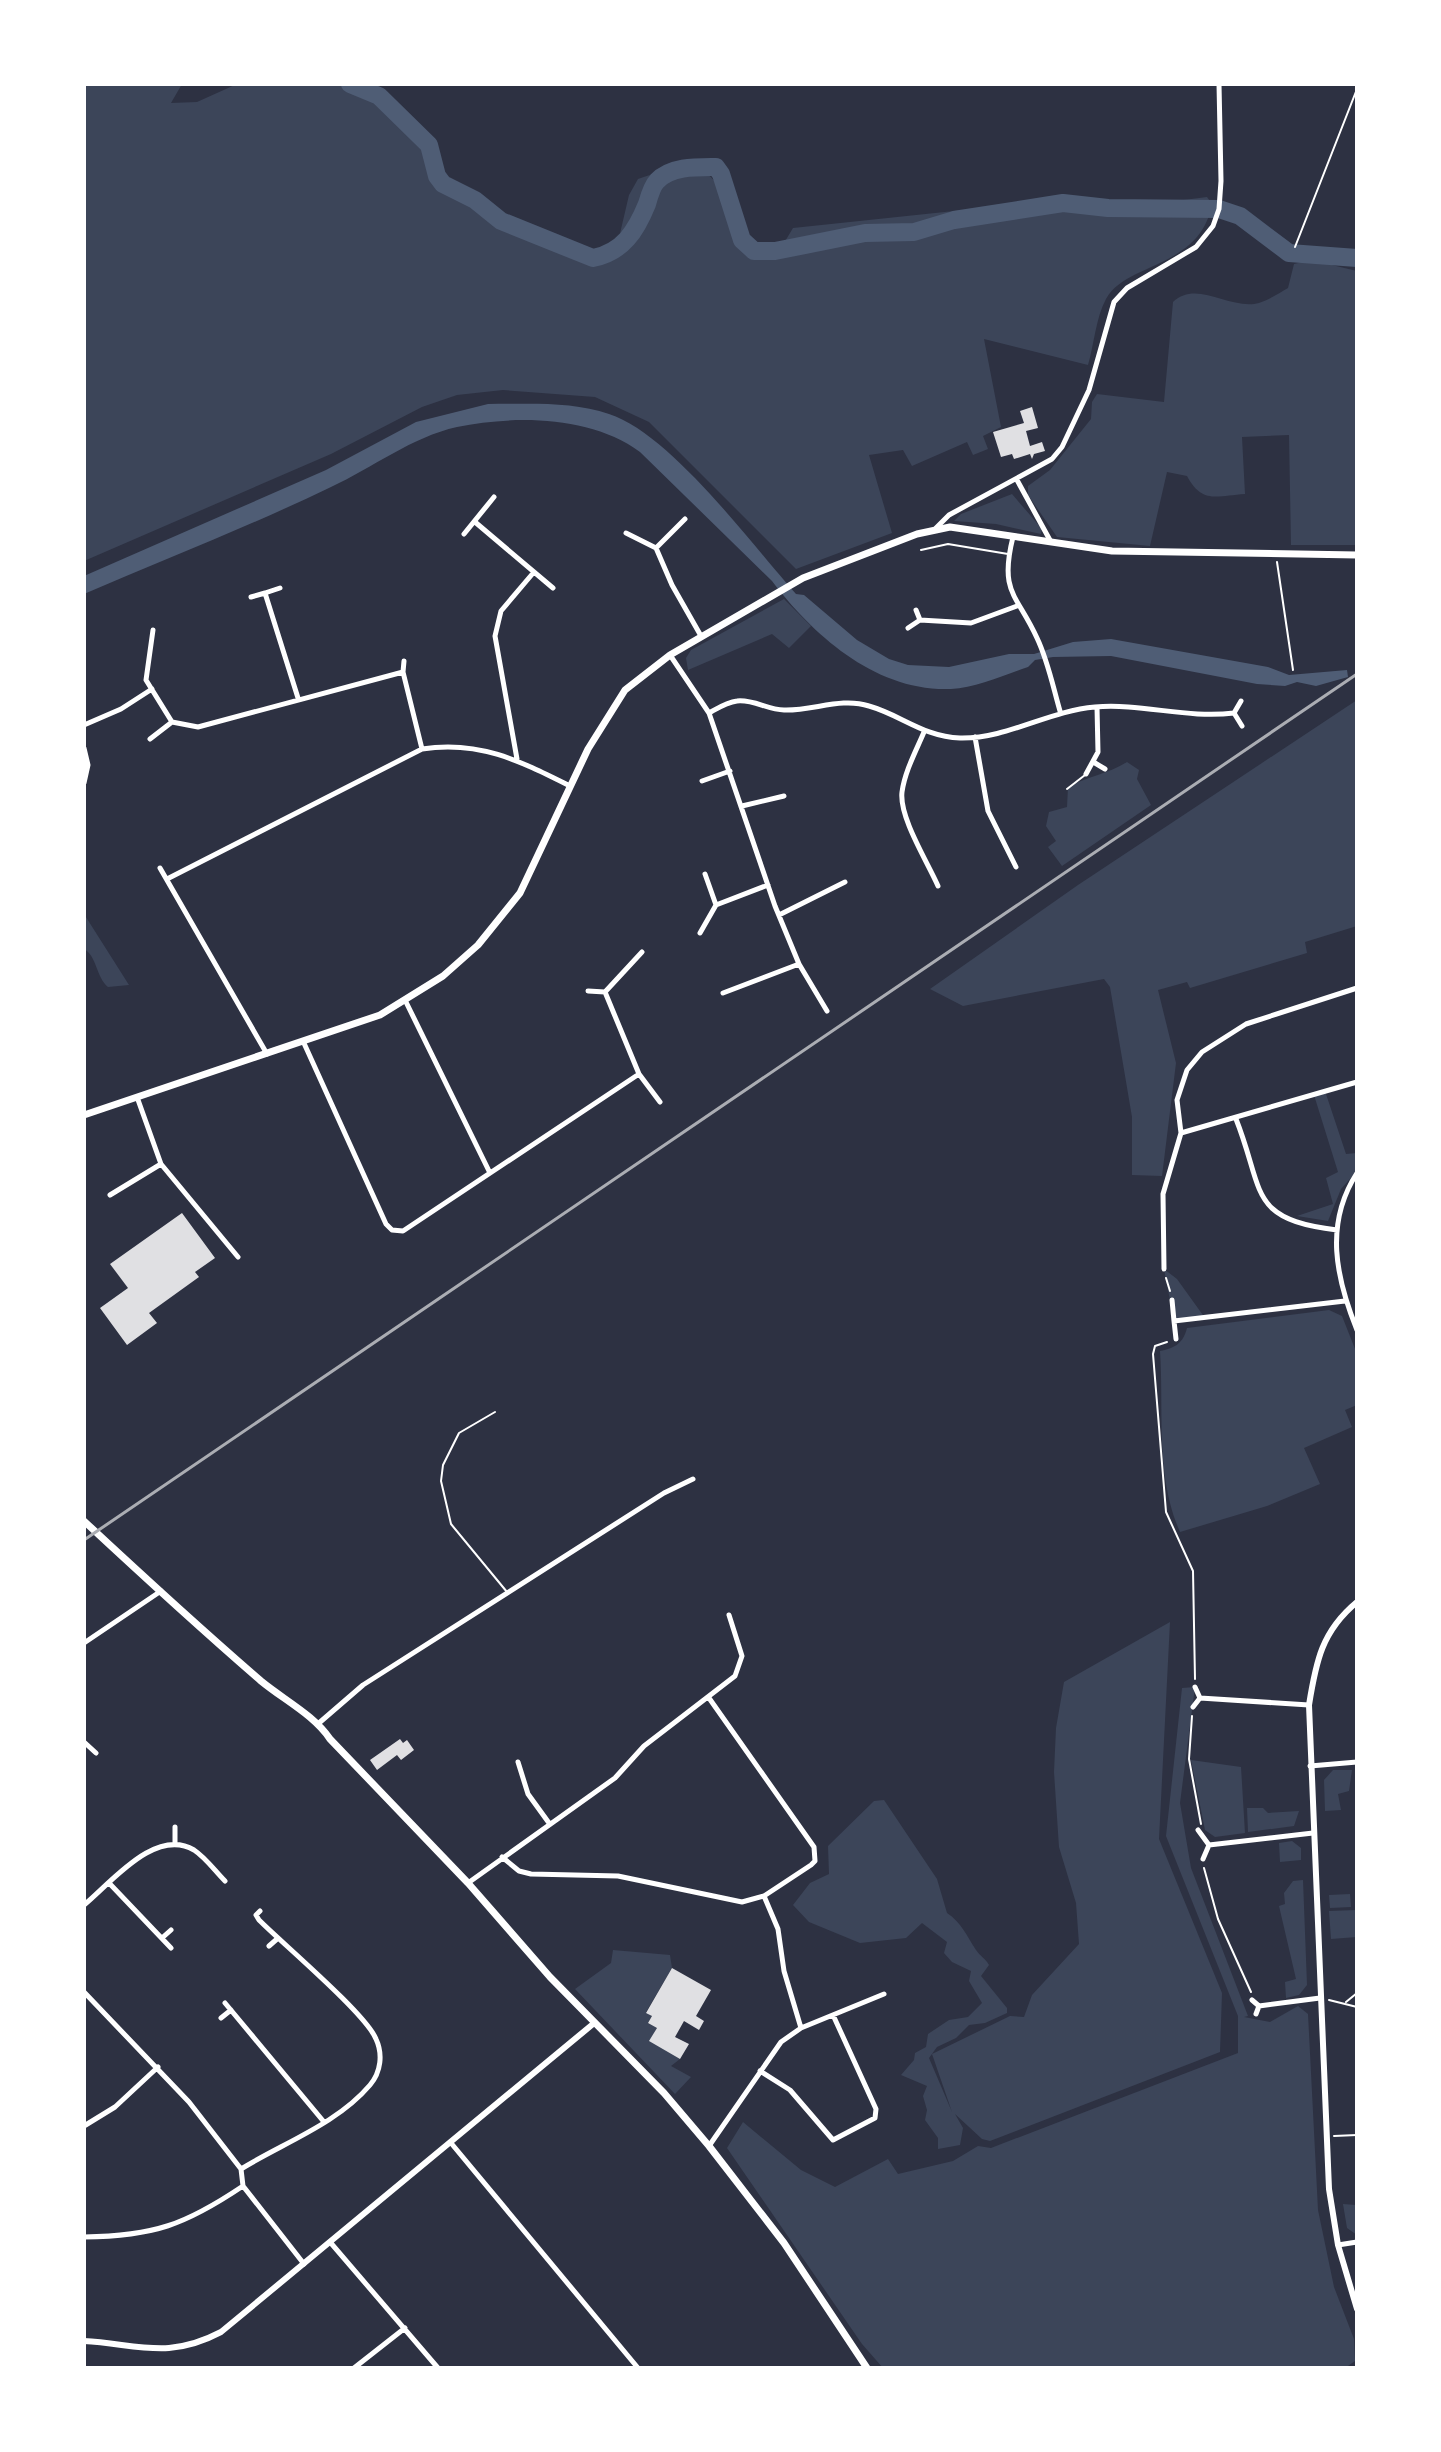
<svg xmlns="http://www.w3.org/2000/svg" width="1441" height="2452" font-family="'PT Sans Narrow',sans-serif">
<style>
.green{fill:#3c4559}
.water{fill:#4f5d75}
.lines{fill:none;stroke-linecap:round;stroke-linejoin:round}
.river{stroke:#4f5d75;stroke-width:18}
.building{fill:#e0e0e3}
.path{stroke:#fff;stroke-width:2}
.service{stroke:#fff;stroke-width:2}
.minor{stroke:#fff;stroke-width:5}
.tertiary{stroke:#fff;stroke-width:6}
.secondary{stroke:#fff;stroke-width:7}
.rail{stroke:#abadb3;stroke-width:3}
</style>
<rect width="100%" height="100%" fill="#2d3142"/>
<path class="green" d="M84,84H182L171,103L197,102L237,84H356L413,134L445,180L498,220L522,226L540,241L569,253L588,254L618,242L629,195L638,179C706,155 720,170 737,236L749,244L784,243L793,228L1029,203L1152,204L1207,197L1212,204C1200,269 1126,262 1106,299C1096,317 1094,345 1088,365L984,339L1001,427L983,436L988,449L973,455L967,442L912,466L903,450L869,455L892,533L796,569L649,422L595,397L503,390L457,395L422,407L331,454L84,561Z
M1311,260L1357,271V545H1291L1289,435L1242,437L1245,494C1216,496 1202,504 1187,476L1167,472L1150,546L1057,537L1028,495V486L1050,470L1091,419L1092,402L1097,394L1164,402L1173,302C1197,279 1231,311 1259,303C1269,300 1279,293 1288,288L1294,264Z
M1012,494L1042,529L1041,534L996,524L954,521L961,514Z
M784,599L811,626L789,648L772,634L688,670L686,658L691,650Z
M1357,700V926L1305,942L1307,953L1190,988L1187,982L1158,990L1176,1063L1163,1168L1162,1176L1132,1175V1117L1110,987L1104,979L963,1006L930,989L1078,885Z
M1127,762L1139,770L1137,779L1151,805L1062,866L1048,847L1056,841L1046,826L1049,812L1067,807L1068,787C1088,776 1108,774 1127,762Z
M84,914L129,985L108,987C96,977 97,956 84,949Z
M1325,1091L1346,1154L1357,1153V1171L1341,1189L1328,1221L1297,1216L1333,1204L1326,1178L1338,1172L1314,1095Z
M1164,1269L1177,1279L1205,1318L1174,1321Z
M1329,1310L1342,1316L1357,1354V1405L1345,1410L1352,1427L1304,1448L1320,1484L1267,1506L1180,1532C1155,1476 1164,1410 1160,1351C1176,1348 1183,1343 1187,1328Z
M1170,1622L1159,1839L1222,1993L1220,2052L990,2141L982,2139L955,2114L963,2128L960,2145L938,2149V2138L925,2120L927,2110L923,2096L927,2086L901,2075L914,2060L915,2053L926,2047L928,2034L949,2020L968,2017L982,2003L969,1981L971,1971L952,1962L944,1953L947,1942L922,1923L906,1938L860,1943L809,1922L793,1905L810,1883L829,1874L828,1846L874,1801L884,1800L937,1879L947,1913C962,1923 966,1935 976,1950C980,1956 985,1958 989,1965L981,1976L1007,2008V2013L985,2023L969,2025L956,2038L937,2047L929,2058L952,2112L932,2054L1010,2016L1024,2017L1032,1995L1079,1944L1076,1903L1059,1847L1054,1772L1056,1728L1064,1682Z
M1195,1687L1180,1803L1191,1868L1248,2016L1244,2017L1270,2022L1298,2006L1308,2014L1318,2210L1334,2287L1354,2339L1355,2361L1345,2368H883L862,2344L727,2148L743,2122L801,2170L835,2187L888,2159L898,2174L953,2161L978,2146L991,2148L1238,2053V2016L1166,1836L1182,1688Z
M1191,1760L1241,1767L1245,1833L1215,1837L1205,1830Z
M1333,1770H1352L1349,1791L1338,1794L1341,1810L1325,1811L1324,1780Z
M1247,1808H1263L1268,1813L1299,1811L1294,1826L1248,1832Z
M1292,1841L1301,1848V1860L1280,1862L1279,1843Z
M1303,1880L1307,1985L1299,1995L1286,1998L1285,1982L1296,1979L1279,1906L1285,1904L1284,1893L1293,1881Z
M1350,1894L1351,1907L1330,1908L1329,1895Z
M1357,1910V1937L1331,1939L1329,1911Z
M613,1950L670,1955L672,1968L646,2012L652,2016L648,2023L657,2028L650,2041L680,2059L671,2066L691,2077L675,2094L575,1989L611,1963Z
M1343,2204L1356,2205L1357,2235L1347,2228Z"/>
<path class="water" d="M488,404C528,404 572,401 609,414C671,434 752,545 796,594L804,595L857,640L889,659L908,665L949,667L1009,654H1034L1073,642L1111,639L1268,667L1289,675L1347,670L1348,677L1316,686L1297,682L1285,686L1257,684L1111,656L1053,657L1035,660L1028,667C1004,675 976,688 951,689C876,692 813,635 772,581L640,452C591,416 515,415 457,427C412,437 372,468 331,487C250,526 166,559 84,594V576L326,470L416,422Z"/>
<g class="lines">
<path class="river" d="M350,84L379,96L429,145L437,176L443,184L475,200L501,221L593,258C623,252 636,231 647,204C649,197 652,186 657,181C671,166 697,167 716,167L721,174L742,240L754,251H775L865,233L914,232L954,220L1063,203L1108,208L1219,209L1240,216L1289,253L1357,258"/>
</g>
<path class="building" d="M1032,407L1038,428L1026,431L1030,446L1042,442L1045,451L1034,454L1032,459L1030,454L1014,459L1012,454L1001,457L993,432L1024,423L1020,411Z
M182,1213L215,1258L195,1272L199,1277L149,1313L157,1323L127,1345L100,1308L128,1288L110,1264Z
M400,1739L403,1743L407,1740L414,1750L401,1760L397,1755L377,1770L370,1760Z
M672,1968L711,1990L696,2016L704,2021L699,2030L684,2021L675,2037L689,2044L680,2059L649,2041L657,2028L648,2023L652,2016L646,2013Z"/>
<g class="lines">
<path class="path" d="M1295,247L1357,89
M1277,562L1293,670
M1166,1278L1170,1291
M1167,1342L1155,1346L1153,1354L1166,1512L1193,1571L1195,1679
M1192,1716L1189,1759L1201,1824
M1204,1868L1218,1919L1251,1992
M1329,2000L1357,2007
M1346,2002L1357,1993
M1334,2136L1357,2135"/>
<path class="service" d="M921,550L948,544L1008,554
M1067,789L1085,775
M495,1412L459,1433L443,1465L441,1481L451,1524L507,1592"/>
<path class="minor" d="M1017,480L1051,542
M685,519L656,548L672,585L701,636
M475,522L553,588
M936,528L949,515L1052,459L1062,447L1089,390L1114,302L1127,288L1196,247L1213,226L1219,209L1221,181L1219,84
M626,533L656,548
M464,534L494,497
M1013,537C999,593 1017,594 1037,638C1048,661 1053,687 1060,711
M280,588L265,593L298,698
M251,597L265,593
M916,610L920,620
M908,628L920,620L971,623L1017,606
M153,630L146,680L172,722L198,727L403,672
M670,655L709,713L775,906L799,964L827,1011
M404,661L403,672L422,749
M1241,701L1234,713L1242,726
M709,713C718,708 727,702 737,701C753,699 768,710 784,710C813,711 841,697 869,706C901,715 924,737 960,738C1007,739 1048,711 1095,707C1142,703 1187,719 1234,713
M84,725L121,709L152,689
M924,732C916,751 905,771 902,792C899,817 927,861 938,886
M975,737L988,811L1016,867
M150,739L172,722
M84,748L88,765L84,783
M517,759L495,636L501,611L534,572
M1095,763L1105,769
M1086,774L1098,752L1097,707
M702,781L730,771
M742,806L784,796
M160,868L267,1054
M167,879L422,749C479,740 520,761 570,786
M716,905L768,885
M779,915L845,882
M700,933L716,905L705,874
M588,991L605,992
M723,993L799,964
M406,1002L489,1171
M303,1041L386,1224L392,1230L403,1231L639,1074L605,992L642,952
M639,1074L660,1102
M137,1097L161,1164L238,1257
M1236,1119C1265,1192 1247,1219 1337,1230
M1181,1133L1357,1082
M1357,1173C1324,1224 1336,1278 1357,1330
M110,1195L161,1164
M1164,1269L1163,1194L1181,1133L1177,1100L1187,1070L1202,1052L1246,1024L1357,988
M1172,1300L1174,1321L1345,1301
M1174,1321L1176,1339
M84,1643L161,1591
M1195,1687L1200,1698
M1193,1707L1200,1698L1309,1705
M319,1723L363,1685L664,1493L693,1479
M84,1742L96,1753
M518,1762L528,1794L549,1823
M1310,1766L1357,1762
M175,1827V1844
M1198,1830L1209,1845
M502,1857L519,1871L531,1874L618,1876L742,1902L764,1896L811,1865L815,1861L814,1847L709,1698
M1203,1859L1209,1845L1313,1833
M468,1883L615,1778L644,1746L735,1676L742,1656L729,1615
M110,1884L171,1948
M764,1896L778,1929L784,1971L801,2028
M84,1905C111,1883 155,1827 194,1850C206,1858 215,1871 225,1881
M162,1938L171,1930
M269,1946L277,1939
M84,1992L189,2102L241,2169L243,2186L304,2264
M1252,2000L1259,2006
M225,2003L324,2122
M1256,2014L1259,2006L1320,1998
M221,2018L231,2010
M760,2071L790,2090L833,2140L875,2118L876,2109L833,2015
M84,2126L115,2107L158,2067
M451,2143L638,2368
M709,2146L781,2042L801,2028L884,1994
M241,2169C283,2143 337,2124 370,2085C381,2072 383,2054 376,2039C366,2014 283,1944 259,1920L256,1915L260,1911
M84,2237C154,2236 185,2225 243,2186
M330,2242L438,2368
M1338,2245L1357,2242
M354,2368L405,2328"/>
<path class="tertiary" d="M1357,1602C1322,1631 1316,1661 1309,1705L1329,2189L1338,2245L1357,2309
M84,2341C138,2344 168,2360 221,2332L593,2024"/>
<path class="secondary" d="M84,1115L380,1015L443,976L478,945L520,893L588,749L625,690L670,655L803,578L917,534L950,527L1112,551L1357,555
M84,1521C142,1575 201,1629 261,1681C284,1700 314,1715 330,1739L468,1883L550,1977L664,2093L709,2146L784,2243L867,2368"/>
<path class="rail" d="M84,1540L1357,674"/>
</g>
<rect width="1441" height="2452" fill="none" stroke="#ffffff" stroke-width="172"/>
</svg>
